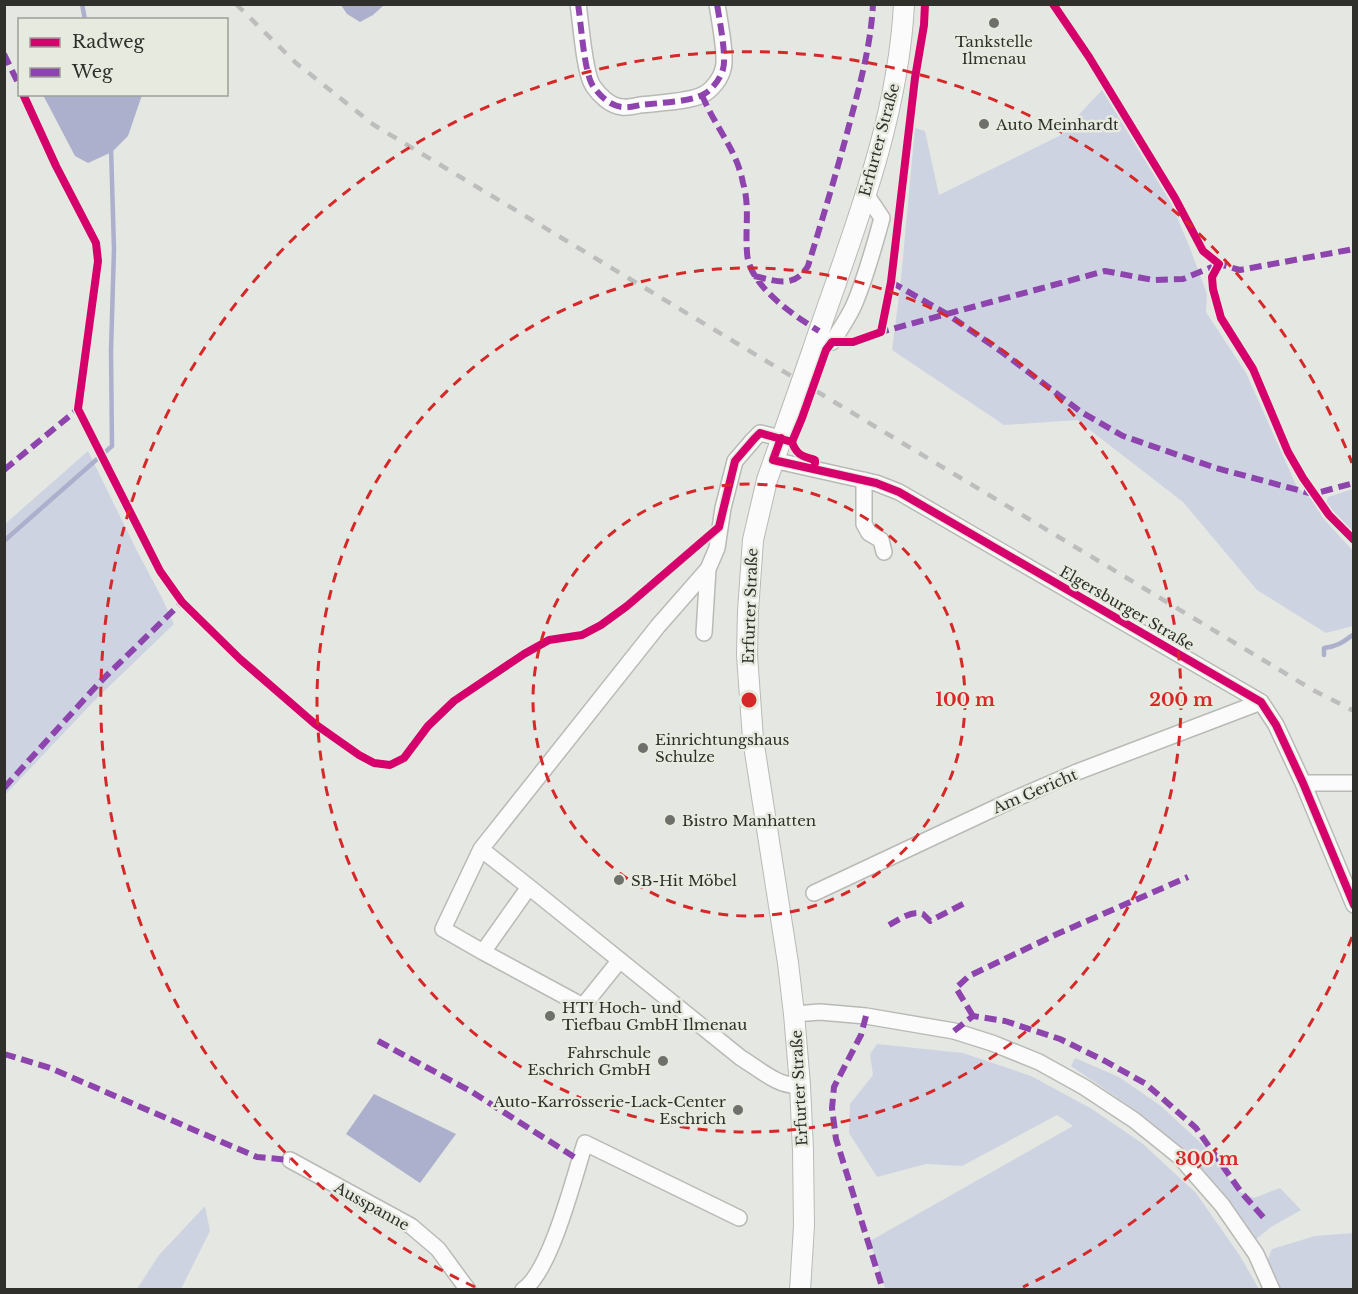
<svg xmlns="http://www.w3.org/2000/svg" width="1358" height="1294" font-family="'Libre Baskerville',serif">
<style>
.green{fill:#ced3e2}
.water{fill:#acb0cc}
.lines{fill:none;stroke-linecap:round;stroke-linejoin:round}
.stream{stroke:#acb0cc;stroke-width:4.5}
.minor-casing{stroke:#b9bab6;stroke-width:18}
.major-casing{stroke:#b9bab6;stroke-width:22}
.minor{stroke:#fbfbfb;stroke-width:15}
.major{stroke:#fbfbfb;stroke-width:20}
.rail{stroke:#bdbdbd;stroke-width:4.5;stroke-dasharray:10 10;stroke-linecap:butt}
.major-bridge-casing{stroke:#b9bab6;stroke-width:22;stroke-linecap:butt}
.major-bridge{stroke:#fbfbfb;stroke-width:20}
.quiet{stroke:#8e44ad;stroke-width:6;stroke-dasharray:12 6;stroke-linecap:butt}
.cycleway-casing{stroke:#e6eadf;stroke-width:11}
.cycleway{stroke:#d6006c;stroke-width:8}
.ring{fill:none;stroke:#d62828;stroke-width:3;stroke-dasharray:10 8}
.poi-dot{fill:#6f706c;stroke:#e6eadf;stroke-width:2}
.labels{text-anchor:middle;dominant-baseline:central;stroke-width:5;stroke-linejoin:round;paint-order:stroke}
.poi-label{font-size:15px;fill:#2f302c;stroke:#e6eadf;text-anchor:start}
.street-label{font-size:15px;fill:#2f302c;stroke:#e6eadf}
.centre{fill:#d62828;stroke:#e6eadf;stroke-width:3}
.ring-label{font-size:18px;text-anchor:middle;font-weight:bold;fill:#d62828;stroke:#e6eadf;stroke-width:5;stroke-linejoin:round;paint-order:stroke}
</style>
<rect width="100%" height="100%" fill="#e5e7e2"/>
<path class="green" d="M1102,90L1171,203L1190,248L1207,294L1206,312L1246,373L1297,487L1311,499L1323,518L1353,551V626L1326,633L1257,590L1183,502L1077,420L1004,425L892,350L900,289L915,128L925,131L939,195L1059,136Z
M88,451L136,549L162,598L174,624L95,700L5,795V524Z
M1353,489H1354L1353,532L1326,503L1328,497Z
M877,1044L963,1053L1031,1076L1092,1109L1143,1144L1196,1193L1240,1256L1259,1289H885L870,1241L1073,1126L1057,1115L962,1166L926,1164L877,1177L849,1133L850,1104L873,1075L870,1054Z
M1075,1058L1119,1077L1161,1106L1203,1145L1238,1191L1254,1198L1280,1188L1301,1210L1271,1227L1255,1240L1224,1198L1184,1150L1138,1112L1071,1066Z
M205,1206L210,1231L181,1289H137L159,1255Z
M1353,1233V1289H1279L1266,1264L1272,1249L1315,1236Z"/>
<path class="water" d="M341,5H384L373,15L360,22L347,14Z
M43,95H142L128,136L112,152L88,163L75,156Z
M374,1094L456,1134L420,1183L346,1134Z"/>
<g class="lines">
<path class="stream" d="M82,4L85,20
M4,541L112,446L111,351L114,249L111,148
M1324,655V648C1337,647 1343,642 1354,634"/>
<g class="minor-casing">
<path id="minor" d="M578,4C581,22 584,73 593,86C599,95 610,106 622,107C628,108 635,106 640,105C656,103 691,102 704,94C712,90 721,78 723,69C727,57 719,18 717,4
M816,341L832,342C840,330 848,318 854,305C866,277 874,247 882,218L866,194
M781,438L760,433L754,439L735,461L723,508L717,548L708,569L658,626L481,849L529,887L741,1058C758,1068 779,1088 800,1085
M773,460L876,483L899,492L1261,702L1276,725L1303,783L1354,905
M864,480V524L869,533L881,540L884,552
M704,633L708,569
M1303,783H1354
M481,849L443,929L483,952L529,887
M814,893L1010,801L1077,772L1261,702
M483,952L583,1006L620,960
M794,1014L820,1012L866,1016L954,1031L992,1043L1039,1062L1084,1087L1134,1120L1180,1157L1222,1205L1256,1254L1272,1290
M290,1160L411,1226L438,1249L468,1290
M523,1290C551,1271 574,1177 585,1143L739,1218"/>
</g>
<g class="major-casing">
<path id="major" d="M812,352C850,239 898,125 904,4
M791,412L767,480L753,540L748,611L747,655L753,739L788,963L794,1014L800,1085L803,1151L804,1226L800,1290"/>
</g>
<use href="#minor" class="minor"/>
<use href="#major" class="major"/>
<path class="rail" d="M236,4L296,63L374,125L1313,690L1354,711"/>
<g class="major-bridge-casing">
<path id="major-bridge" d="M791,412L812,352"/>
</g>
<use href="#major-bridge" class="major-bridge"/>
<path class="quiet" d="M578,4C581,22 584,73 593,86C599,95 610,106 622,107C628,108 635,106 640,105C656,103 691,102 704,94C712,90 721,78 723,69C727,57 719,18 717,4
M4,54L20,87
M702,95C712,120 729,141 738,165C740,171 742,177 743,183C750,206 745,229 747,252C748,285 793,315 819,331
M1216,261L1219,264L1240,270L1354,249
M754,276C777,281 794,289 808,266C823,217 838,168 851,118C861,81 871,43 873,4
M891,282L947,314L1002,352L1081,412L1123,436L1216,468L1313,494L1354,483
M877,333L1105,271L1153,280L1183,279L1219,264
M4,470L78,409
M4,788L100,682L182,602
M889,925C898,920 912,910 923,914C923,914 930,921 930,921L965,903
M866,1016L861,1035L834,1087L832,1108L836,1139L883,1290
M973,1016L956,988L969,976L1057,934L1188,877
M954,1031L973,1016L1005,1021L1060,1039L1105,1061L1146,1084L1196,1128L1241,1192L1264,1218
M378,1041L472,1092L579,1160
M4,1054L50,1068L257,1157L290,1160"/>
<g class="cycleway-casing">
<path id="cycleway" d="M1053,4L1089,57L1175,198L1203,251L1219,264L1212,277L1213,289L1221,318L1253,369L1288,452L1303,478L1329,515L1354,540
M23,94L56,166L96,243L98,261L78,409L160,571L182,602L240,659L315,724L359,755L374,763L390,765L404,758L428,726L454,701L524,654L549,640L582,635L601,625L627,606L719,527L735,461L754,439L760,433L792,442
M781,438L773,460L876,483L899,492L1261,702L1276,725L1303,783L1354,905
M815,463V460C803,456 797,456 792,442L802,418L826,350L832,342H853L881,332L891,282L915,78L924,25L925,4"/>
</g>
<use href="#cycleway" class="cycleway"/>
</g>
<g class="ring">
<circle cx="749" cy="700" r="216"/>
<circle cx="749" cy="700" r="432"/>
<path d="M1352 937A648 648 0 0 1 1023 1287M475 1287A648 648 0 1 1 1352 463"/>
</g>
<g class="poi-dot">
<circle cx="994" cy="23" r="6"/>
<circle cx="984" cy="124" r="6"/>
<circle cx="643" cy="748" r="6"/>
<circle cx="670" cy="820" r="6"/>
<circle cx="619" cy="880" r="6"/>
<circle cx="550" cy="1016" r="6"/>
<circle cx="663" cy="1061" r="6"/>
<circle cx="738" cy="1110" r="6"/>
</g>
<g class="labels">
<g class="poi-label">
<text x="994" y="41" text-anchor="middle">Tankstelle<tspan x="994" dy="17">Ilmenau</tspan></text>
<text x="996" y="124">Auto Meinhardt</text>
<text x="655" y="739">Einrichtungshaus<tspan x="655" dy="17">Schulze</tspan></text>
<text x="682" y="820">Bistro Manhatten</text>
<text x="631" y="880">SB-Hit Möbel</text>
<text x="562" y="1007">HTI Hoch- und<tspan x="562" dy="17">Tiefbau GmbH Ilmenau</tspan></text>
<text x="651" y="1052" text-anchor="end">Fahrschule<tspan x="651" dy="17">Eschrich GmbH</tspan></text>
<text x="726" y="1101" text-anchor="end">Auto-Karrosserie-Lack-Center<tspan x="726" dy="17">Eschrich</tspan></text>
</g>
<g class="street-label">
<text transform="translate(879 140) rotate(-75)">Erfurter Straße</text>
<text transform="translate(750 606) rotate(-88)">Erfurter Straße</text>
<text transform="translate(1127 608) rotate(30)">Elgersburger Straße</text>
<text transform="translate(1035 791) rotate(-23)">Am Gericht</text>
<text transform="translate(799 1088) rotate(-93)">Erfurter Straße</text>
<text transform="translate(372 1206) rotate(29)">Ausspanne</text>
</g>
</g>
<circle cx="749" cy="700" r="9" class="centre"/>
<g class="ring-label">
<text x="965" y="706">100 m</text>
<text x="1181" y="706">200 m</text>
<text x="1207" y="1165">300 m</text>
</g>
<rect width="1358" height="1294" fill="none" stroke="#2f302c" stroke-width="12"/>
<rect x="18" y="18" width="210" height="78" fill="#e6eadf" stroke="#9da097" stroke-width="1.5"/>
<rect x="30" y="38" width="30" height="9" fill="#d6006c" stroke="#9da097" stroke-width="1.5"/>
<text x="72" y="48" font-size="18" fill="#2f302c">Radweg</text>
<rect x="30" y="68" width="30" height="9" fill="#8e44ad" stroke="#9da097" stroke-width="1.5"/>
<text x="72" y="78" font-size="18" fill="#2f302c">Weg</text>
</svg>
